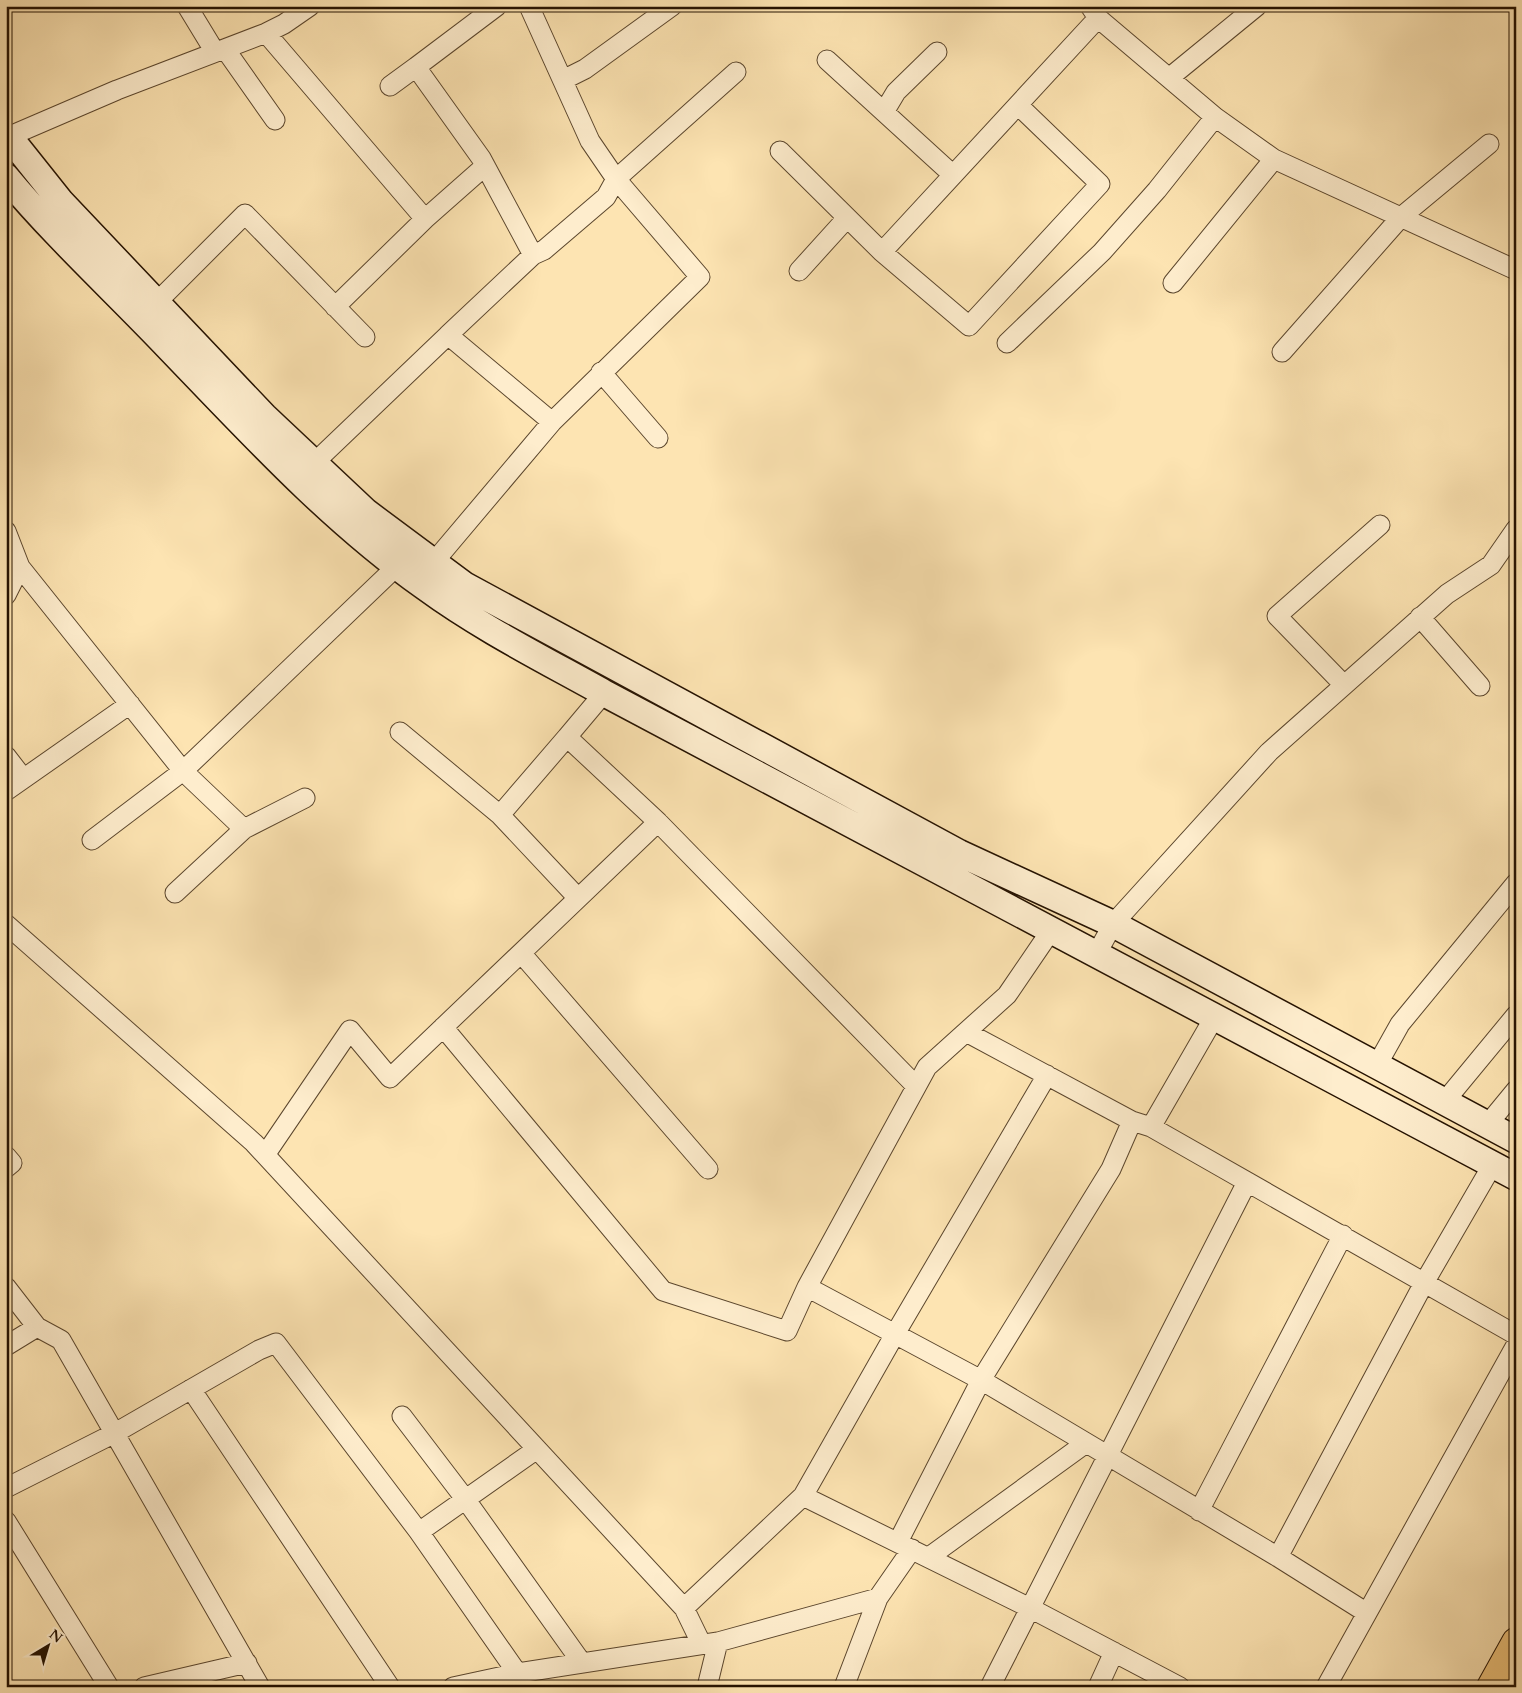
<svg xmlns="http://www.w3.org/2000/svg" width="1522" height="1693" font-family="Cardo,serif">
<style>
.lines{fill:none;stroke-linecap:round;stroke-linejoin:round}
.street-casing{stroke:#5b462d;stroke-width:21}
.secondary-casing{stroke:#251201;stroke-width:29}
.primary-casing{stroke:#251201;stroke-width:30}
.street{stroke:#feedcd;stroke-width:19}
.secondary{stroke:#feedcd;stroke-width:26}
.primary{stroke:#eec279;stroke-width:28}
</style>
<rect width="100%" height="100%" fill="#fde4b2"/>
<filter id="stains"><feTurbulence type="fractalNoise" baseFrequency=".004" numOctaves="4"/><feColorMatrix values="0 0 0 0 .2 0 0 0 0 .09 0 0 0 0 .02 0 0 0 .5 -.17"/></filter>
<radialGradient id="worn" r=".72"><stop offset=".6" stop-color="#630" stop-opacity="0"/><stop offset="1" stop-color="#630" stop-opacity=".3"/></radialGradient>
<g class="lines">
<g class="street-casing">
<path id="street" d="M187,6L215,52
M497,6L416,67L481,158L533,255
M1090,6L1098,18L1215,117L1274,159L1516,270
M266,33L425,219
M225,49L275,120
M827,60L953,175
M1169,78L1257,6
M563,80L585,69L672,6
M390,86L416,67
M884,112L896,92L937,52
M10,136L117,90L266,33L284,24L310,6
M780,151L882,252L969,326L1100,184L1018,105
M882,252L1098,18
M799,271L847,218
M1173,283L1274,159
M157,302L245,214L365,337
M335,307L425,219L485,166
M1007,343L1102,252L1157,190L1215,117
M1282,352L1401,217L1489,144
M601,372L658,438
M552,422L448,335L533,255L544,250L606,197L616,179L736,72
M313,464L448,335
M6,531L20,567L183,771L397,566
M433,563L552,422L700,277L616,179L590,141L529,6
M6,595L20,567
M1420,617L1480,686
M1344,685L1277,616L1380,525
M400,732L500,815L578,898
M6,756L23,778
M6,791L130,704
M500,815L567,737
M658,822L916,1086
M92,840L183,771L244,829
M175,893L244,829L305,798
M6,924L254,1143L684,1608
M1052,929L1007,995L927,1067L807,1287L981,1380L1278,1557
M521,953L708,1169
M1097,953L1113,924L1269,752L1447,594L1491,565L1516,529
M443,1027L663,1291L787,1331L807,1287
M966,1032L1132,1121
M1377,1065L1400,1024L1516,883
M1047,1075L895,1334L803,1496L1030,1608L1180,1687
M1445,1101L1516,1015
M1488,1124L1516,1090
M1151,1127L1516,1335
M265,1155L350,1030L390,1078L658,822L567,737L604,693
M6,1156L12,1163L6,1168
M6,1287L37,1327L61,1340L260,1687
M6,1346L37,1327
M191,1389L390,1687
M402,1416L466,1500L582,1663
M6,1488L115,1433L259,1350L276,1343L419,1532L527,1687
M1199,1511L1343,1235
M6,1521L109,1687
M419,1532L537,1449
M898,1542L981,1380L1111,1169L1132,1121L1151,1127L1215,1016
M929,1557L1086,1443
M1367,1613L1278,1557L1424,1283L1493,1164
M701,1643L684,1608L803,1496
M144,1687L247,1663
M453,1687L518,1673L718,1642L878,1598L912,1549
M707,1687L718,1642
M844,1687L878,1598
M990,1687L1247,1182
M1098,1687L1114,1652
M1326,1687L1516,1345"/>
</g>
<g class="secondary-casing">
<path id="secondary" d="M14,143L61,202L264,416L366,512L464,585L959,853L1113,924L1516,1140
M6,177C56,237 115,291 169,348C250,432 329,519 425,587C481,628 543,659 604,693L1516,1177"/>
</g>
<g class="primary-casing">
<path id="primary" d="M1491,1687L1516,1642"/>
</g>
<use href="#street" class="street"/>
<use href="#secondary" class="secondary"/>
<use href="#primary" class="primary"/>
</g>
<rect width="1522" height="1693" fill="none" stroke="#fde4b2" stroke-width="25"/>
<rect x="8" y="8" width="1507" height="1678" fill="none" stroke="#251201" stroke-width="2.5"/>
<rect x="12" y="12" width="1497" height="1668" fill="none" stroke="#251201"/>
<g transform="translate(48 1646) rotate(38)" stroke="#feedcd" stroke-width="4" paint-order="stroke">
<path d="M0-4L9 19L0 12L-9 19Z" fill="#251201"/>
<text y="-8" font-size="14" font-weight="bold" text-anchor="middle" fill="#251201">N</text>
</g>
<rect width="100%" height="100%" filter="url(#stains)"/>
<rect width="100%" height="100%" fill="url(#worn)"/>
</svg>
